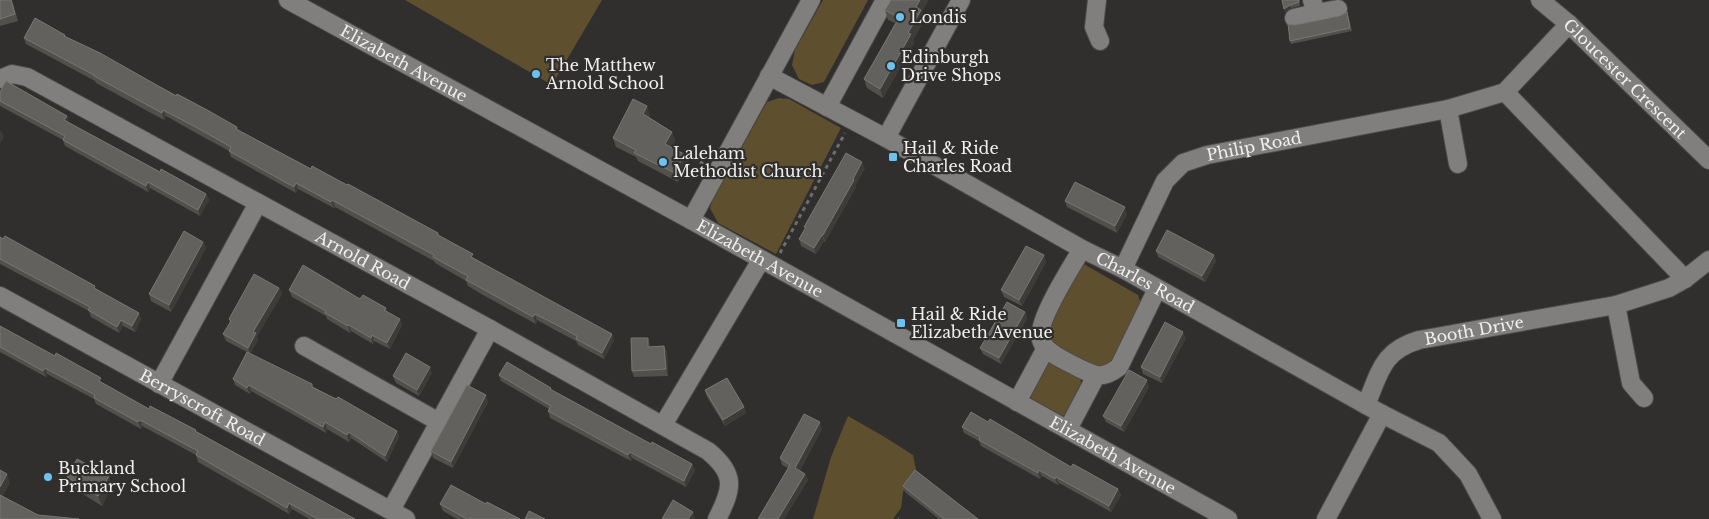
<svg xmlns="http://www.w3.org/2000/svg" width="1709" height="519" font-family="'Libre Baskerville',serif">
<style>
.green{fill:#5e4f2f}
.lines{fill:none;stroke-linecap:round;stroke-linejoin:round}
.minor-casing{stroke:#4c4b49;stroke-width:20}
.path{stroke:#6e6d6b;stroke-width:3;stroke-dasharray:4 4;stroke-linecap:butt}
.minor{stroke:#817f7d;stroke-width:18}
.wall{fill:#51504d}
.shaded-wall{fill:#3d3c39}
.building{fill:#62615e;stroke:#787775}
.poi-dot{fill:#6bc3f2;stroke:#302f2d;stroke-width:2}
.labels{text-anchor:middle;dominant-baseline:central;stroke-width:4.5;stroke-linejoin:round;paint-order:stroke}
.poi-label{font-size:16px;fill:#f0efed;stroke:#302f2d;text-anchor:start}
.street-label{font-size:16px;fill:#f0efed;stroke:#302f2d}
</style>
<rect width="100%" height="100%" fill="#302f2d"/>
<path class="green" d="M405,0H602L552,85Z
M823,0H868L824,82L812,85L799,79L792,65L795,50Z
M779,98L789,99L841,128L776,254L718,223L710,208L713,199L767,102Z
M1082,263L1138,295L1141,304L1110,363L1105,368H1097L1050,342L1049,327Z
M1050,361L1080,377L1081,383L1066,413L1063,416L1031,398V394L1046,363Z
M848,416L883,436L913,455L916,470L903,492L901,508L893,519H813L831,457Z"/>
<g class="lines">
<g class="minor-casing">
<g id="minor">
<path id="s1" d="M288,0L691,220L1228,519"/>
<path d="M1097,0L1094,27L1100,41"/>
<path d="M1312,0L1316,13L1338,9"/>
<path id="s2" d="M1540,0L1569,24L1709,160"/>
<path d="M1294,18L1316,13"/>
<path id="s3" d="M769,76L886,138L1082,249L1123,269L1382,414L1439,443L1468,474L1492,519"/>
<path id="s4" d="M0,79L12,74L27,77L490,329L708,451C736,474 733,488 717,519"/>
<path d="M1505,92L1685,279"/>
<path d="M827,107L885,0"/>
<path d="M1448,109L1458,164"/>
<path d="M886,138L961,0"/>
<path d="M691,220L811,0"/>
<path d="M1082,249C1072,266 1035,323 1041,340C1045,353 1066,361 1077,367C1095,376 1102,380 1119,367L1157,289"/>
<path id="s5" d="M1123,269L1165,181L1183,163L1207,155L1448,109L1505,92L1569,24"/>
<path id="s6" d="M0,296L406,519"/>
<path d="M1616,305L1631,383L1644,398"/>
<path d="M304,346L439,422"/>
<path d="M159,384L258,203"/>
<path d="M1017,402L1046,348"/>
<path id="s7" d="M1366,405C1380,372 1382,351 1419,340L1616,305L1669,288L1685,279L1709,260"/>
<path d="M663,425L761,260"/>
<path d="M1068,429L1096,376"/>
<path d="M391,510L490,329"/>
<path d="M1326,519L1382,414"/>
</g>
</g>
<path class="path" d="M693,158L704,164
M780,253L845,133
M898,519H899"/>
<use href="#minor" class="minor"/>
</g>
<path class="wall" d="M0,0H12L18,21L0,26Z
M1282,0H1299L1300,6L1291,8L1285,12Z
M885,10L922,12L925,19L913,40L914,43L883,98L867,88L864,79L895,23L888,20Z
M1348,15L1352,31L1291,44L1290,41L1295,25Z
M65,35L66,37L237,127L238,130L311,169L439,236L475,259L614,340L604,359L578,345L576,341L557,331L537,320L536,324L483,295L468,286L466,281L435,263L434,261L335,207L334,208L298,189L296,193L231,157L229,151L196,133L166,116L164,120L96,83L95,81L26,44L24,38Z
M0,92L67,116L69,123L160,172L206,194L209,200L200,216L150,188L148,192L65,146L63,140L0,106Z
M650,115L649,117L672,132L675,141L671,147L684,154L688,163L678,182L638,161L636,157L616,147L613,138Z
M865,168L856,184V187L825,242L824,241L816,254L801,246L799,239L805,229L804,227Z
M1065,201L1127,214L1117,233L1067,207Z
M0,237L96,289L141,319L135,332L123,326L119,333L91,317L89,311L0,264Z
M203,242L206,248L171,312L151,301L149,294Z
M1156,251L1214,255L1216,261L1205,282L1158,257Z
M1044,255L1046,262L1022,306L1004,297L1001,290Z
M279,288L282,294L257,336L258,340L250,354L397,431L399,437L387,462L351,438L349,442L327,429L326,433L251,391L250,394L235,385L233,379L247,352L226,341L223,334L230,323L229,319Z
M289,290L360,299L386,308L387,312L402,325L390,349L374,341L373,344L351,331L350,333L327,319L326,316L292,297Z
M1025,312L1027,319L1001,364L983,354L980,348Z
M0,326L149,409L197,432L355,519H309L292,509L289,514L198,462L196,455L142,426L141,429L96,404L94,399L47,374L46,377L0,352Z
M648,338L650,347L664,346L667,352L668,376L634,377L632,371Z
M1186,338L1162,383L1143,374L1141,367Z
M432,373L419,396L396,383L393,376Z
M499,375L553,391L651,444L692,464L695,470L686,487L632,458L631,461L550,418L548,411L549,409L501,381Z
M1149,387L1124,432L1106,422L1103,416Z
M705,390L744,407L746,413L725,426L707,397Z
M488,402L453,468L433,458L431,451Z
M962,427L1071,467L1118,489L1121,495L1111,512L1059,483L1058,485L1042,476L1040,479L981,446L979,441L964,433Z
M822,429L800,470L805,474L808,480L784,519H758L788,468L782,465L780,458Z
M67,477L112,485L102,506L70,486Z
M903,486L978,519H939L905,492Z
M440,504H486L520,519H457L443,511Z"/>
<path class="shaded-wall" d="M920,0H929L922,12L925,19L913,40L914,43L883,98L880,89L916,7Z
M1290,5L1291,8L1285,12L1284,9Z
M647,106L650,115L646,122L643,114Z
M163,110L166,116L164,120L162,113Z
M67,116L69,122L67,127L64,120Z
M1,130L4,137L0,144V133Z
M672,132L675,141L668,153L665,144Z
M684,154L688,163L678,182L675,173Z
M862,162L865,168L856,184V187L825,242L823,235Z
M148,182L150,188L148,192L146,186Z
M296,183L298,189L296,193L294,187Z
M206,194L209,200L200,216L198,210Z
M332,200L335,207L334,208L331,202Z
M1125,207L1127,214L1117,233L1115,226Z
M822,235L824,241L816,254L814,248Z
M203,242L206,248L171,312L169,305Z
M1044,255L1046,262L1022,306L1019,300Z
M1214,255L1216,261L1205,282L1202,276Z
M279,288L282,294L257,336L258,340L250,354L248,348L253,332Z
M1025,312L1027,319L1001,364L999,358Z
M139,313L141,319L135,332L132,326Z
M535,314L537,320L536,324L533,317Z
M400,319L402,325L390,349L387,343Z
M121,320L123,326L119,333L117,327Z
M349,325L351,331L350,333L348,326Z
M1183,332L1186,338L1162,383L1160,377Z
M612,334L614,340L604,359L602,353Z
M372,335L374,341L373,344L371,338Z
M648,338L650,344L651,353L648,347Z
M664,346L667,352L668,376L666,369Z
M430,367L432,373L419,396L417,390Z
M45,368L47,374L46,377L43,371Z
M1147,380L1149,387L1124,432L1121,426Z
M249,385L251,391L250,394L247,388Z
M486,395L488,402L453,468L451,462Z
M744,407L746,413L725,426L723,420Z
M140,420L142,426L141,429L138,422Z
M325,422L327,429L326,433L323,427Z
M820,422L822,429L798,474L795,468Z
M397,431L399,437L387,462L385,456Z
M349,432L351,438L349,442L347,435Z
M630,452L632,458L631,461L628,455Z
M692,464L695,470L686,487L684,481Z
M1039,470L1042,476L1040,479L1038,473Z
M7,474L10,483L0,502V487Z
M805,474L808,480L784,519H778Z
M109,476L112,485L102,506L98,496Z
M1056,477L1059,483L1058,485L1055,479Z
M1118,489L1121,495L1111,512L1109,506Z
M289,503L292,509L289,514L287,508Z
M693,512L695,518V519H688Z"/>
<path class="building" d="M0,0H11L15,14L0,19Z
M891,0H920L916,7L921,10L908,33L911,34L880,89L864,79L899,18L885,10Z
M1282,0H1299V2L1290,5L1284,9Z
M1347,12L1350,28L1290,41L1288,24L1295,25L1339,16Z
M35,18L65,35L64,36L100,53L176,96L177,94L209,111L237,127L236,129L311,169L312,166L347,185L348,184L438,233V235L473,254L471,257L612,334L602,353L576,339L577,336L555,324L535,314L533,317L481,288L466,280L468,276L433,257L434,255L332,200L331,202L296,183L294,187L229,151L231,147L194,126L163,110L162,113L94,76V75L24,38Z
M6,81L67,116L64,120L160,172L161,169L206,194L198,210L148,182L146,186L63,140L65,136L0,101V92Z
M633,99L647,106L643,114L672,132L665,144L684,154L675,173L634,153L636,150L613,138Z
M846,153L862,162L853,179L854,180L823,235H822L814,248L799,239L806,227H804Z
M1075,182L1125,207L1115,226L1065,201Z
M1167,230L1214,255L1202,276L1156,251Z
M184,231L203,242L169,305L149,294Z
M5,236L95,286L94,288L139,313L132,326L121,320L117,327L88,310L90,307L0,259V237L3,239Z
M1026,246L1044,255L1019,300L1001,290Z
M303,265L360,299L363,295L386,308L384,310L400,319L387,343L372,335L371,338L349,325L348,326L325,313L326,311L289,290Z
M254,274L279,288L253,332L256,333L248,348L223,334L231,321L229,319Z
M1007,302L1025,312L999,358L980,348Z
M1165,322L1183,332L1160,377L1141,367Z
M0,326L55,356L56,353L101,378L99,381L149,409L150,406L196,430L195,431L355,519H318L289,503L287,508L196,455L198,451L140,420L138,422L94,398L95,395L45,368L43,371L0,347Z
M631,338H648V347L664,346L666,369L632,371Z
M247,352L312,384V387L336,399L338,397L397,431L385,456L349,432L347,435L325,422L323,427L249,385L247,388L233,379Z
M406,353L430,367L417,390L393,376Z
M507,362L551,388L550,389L651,444L652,442L692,464L684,481L630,452L628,455L548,411L551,406L499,375Z
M1129,370L1147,380L1121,426L1103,416Z
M727,378L744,407L723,420L705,390Z
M467,385L486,395L451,462L431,451Z
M971,412L988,422L990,419L1071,467L1073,464L1118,489L1109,506L1056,477L1055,479L1039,470L1038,473L979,440L980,437L962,427Z
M804,414L820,422L795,468L805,474L778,519H758L790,465L780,458Z
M77,459L109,476L98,496L67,477Z
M0,470L7,474L0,487Z
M915,470L978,519H944L903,486Z
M451,485L486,504L487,502L520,519H473L471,518L470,519H467L440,504Z
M0,495L38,515L79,519H0Z
M673,500L693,512L688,519H662Z
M529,511L545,519H525Z"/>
<g class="poi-dot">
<circle cx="900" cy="17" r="5"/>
<circle cx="891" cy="66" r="5"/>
<circle cx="536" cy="74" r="5"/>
<rect x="888" y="152" width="10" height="10" rx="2.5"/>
<circle cx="663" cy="162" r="5"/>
<rect x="896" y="318" width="10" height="10" rx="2.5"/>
<circle cx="48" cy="477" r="5"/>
</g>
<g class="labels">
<g class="poi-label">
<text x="910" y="17">Londis</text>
<text x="901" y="57">Edinburgh<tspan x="901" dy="18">Drive Shops</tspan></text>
<text x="546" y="65">The Matthew<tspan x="546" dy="18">Arnold School</tspan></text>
<text x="903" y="148">Hail &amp; Ride<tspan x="903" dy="18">Charles Road</tspan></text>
<text x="673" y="153">Laleham<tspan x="673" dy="18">Methodist Church</tspan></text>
<text x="911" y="314">Hail &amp; Ride<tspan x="911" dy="18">Elizabeth Avenue</tspan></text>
<text x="58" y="468">Buckland<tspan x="58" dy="18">Primary School</tspan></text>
</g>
<g class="street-label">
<text stroke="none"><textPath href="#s1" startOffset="132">Elizabeth Avenue</textPath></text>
<text stroke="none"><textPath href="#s2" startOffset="116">Gloucester Crescent</textPath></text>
<text stroke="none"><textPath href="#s5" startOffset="196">Philip Road</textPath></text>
<text stroke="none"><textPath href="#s1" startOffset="538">Elizabeth Avenue</textPath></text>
<text stroke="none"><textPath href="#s4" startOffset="411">Arnold Road</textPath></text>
<text stroke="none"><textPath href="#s3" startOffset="429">Charles Road</textPath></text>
<text stroke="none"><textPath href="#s7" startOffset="144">Booth Drive</textPath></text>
<text stroke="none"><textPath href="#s6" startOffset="231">Berryscroft Road</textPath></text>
<text stroke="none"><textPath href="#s1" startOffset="942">Elizabeth Avenue</textPath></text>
</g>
</g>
</svg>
